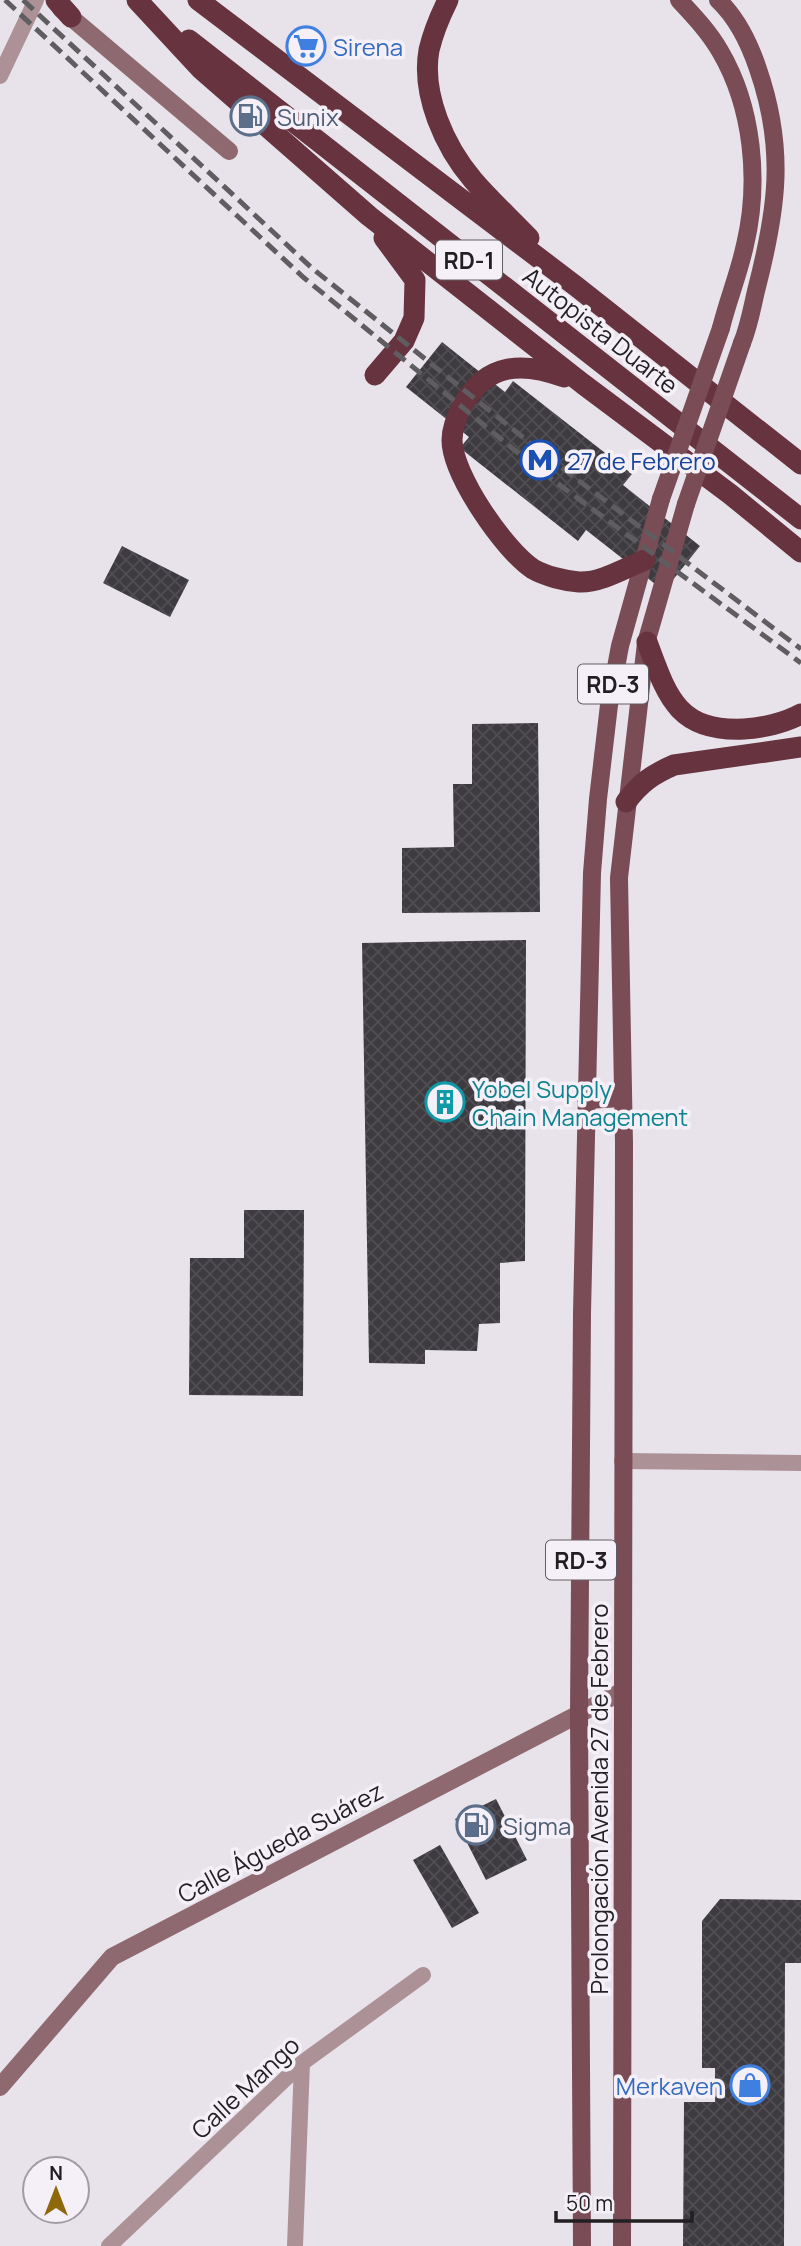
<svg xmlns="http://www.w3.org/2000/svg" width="801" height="2246" font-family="Manrope,sans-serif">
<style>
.building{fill:url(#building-cross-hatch)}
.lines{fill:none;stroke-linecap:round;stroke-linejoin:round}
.street{stroke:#ac9196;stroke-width:16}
.secondary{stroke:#8f6970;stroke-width:18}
.primary{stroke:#7a4c56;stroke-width:18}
.highway{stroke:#66333f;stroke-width:21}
.rail{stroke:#605d61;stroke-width:5;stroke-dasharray:14 7;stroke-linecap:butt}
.primary-bridge{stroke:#7a4c56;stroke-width:18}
.labels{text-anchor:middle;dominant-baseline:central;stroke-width:7;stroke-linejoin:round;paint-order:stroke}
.shield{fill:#f5f0f8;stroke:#615e62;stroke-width:2}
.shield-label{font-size:23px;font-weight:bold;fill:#211f22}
.shop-label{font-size:24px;fill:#366cbe;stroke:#f5f0f8;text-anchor:start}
.service-label{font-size:24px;fill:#4e5e75;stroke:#f5f0f8;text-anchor:start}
.street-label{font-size:24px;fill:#211f22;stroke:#f5f0f8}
.transit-label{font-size:24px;fill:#164399;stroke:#f5f0f8;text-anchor:start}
.culture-label{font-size:24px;fill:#0d838f;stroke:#f5f0f8;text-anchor:start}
</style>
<defs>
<pattern id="building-cross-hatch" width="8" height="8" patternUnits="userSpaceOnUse" patternTransform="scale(1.75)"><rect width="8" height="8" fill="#3d3a40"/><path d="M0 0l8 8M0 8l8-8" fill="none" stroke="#504e53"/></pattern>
</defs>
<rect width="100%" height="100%" fill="#e8e3eb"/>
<path class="building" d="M442,342L505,392L513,381L632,474L623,485L700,546L664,591L586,530L578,541L460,448L469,437L406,387Z
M122,546L189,580L170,617L103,583Z
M538,723L540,912L402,913V848L454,847L453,784H472V724Z
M526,940L525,1261L500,1263V1323L479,1324L477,1351L425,1350V1364L369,1363L362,943Z
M244,1210H304L303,1396L189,1395L190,1258H244Z
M496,1799L527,1860L486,1880L455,1819Z
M440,1845L479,1913L452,1928L413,1860Z
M720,1899L801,1900V1963H785L784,2246H683L684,2102H715V2068H702V1921Z"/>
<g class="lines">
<path class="street" d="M0,76L36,0
M622,1461L801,1463
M109,2246L302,2063L423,1975
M295,2246L302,2063"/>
<path class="secondary" d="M61,9L229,151
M0,2087L112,1957L623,1691"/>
<path class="primary" d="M679,0C694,16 709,32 720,51C753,107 760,182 745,245C739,273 728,300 721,328
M718,0C737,18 750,45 758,69C786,150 777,210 756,291C752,308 749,326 742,343
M586,1100L622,1098
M582,2246L579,1713L582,1313L592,873L598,799L609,705L620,646L661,499
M622,2246L624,1143L619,878L646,643L686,504"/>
<path class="highway" d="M56,0L71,17
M137,0L201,69L369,216L583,384L730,494L801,552
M198,0L577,287L801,464
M448,0C440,16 433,33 429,50C421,95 445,147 473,180C490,200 511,219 529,238
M189,40L801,519
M375,375L404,341L414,318L415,280L384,238
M564,377C523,362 487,362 463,405C457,416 452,427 452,440C452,474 504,550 533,569C545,576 565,581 579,582C601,583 625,568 645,560
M647,642C667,696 677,732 744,729C762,728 785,723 801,714
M626,802C640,783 653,774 674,765L801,747"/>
<path class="rail" d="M5,0L303,277L534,466L801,663
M23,0L313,269L545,455L801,649"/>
<path class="primary-bridge" d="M661,499L721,328
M686,504L742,343"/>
</g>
<defs>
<g id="supermarket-ring" transform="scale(2.0125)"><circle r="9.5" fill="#f5f0f8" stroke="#3f7fe0" stroke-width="1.5"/><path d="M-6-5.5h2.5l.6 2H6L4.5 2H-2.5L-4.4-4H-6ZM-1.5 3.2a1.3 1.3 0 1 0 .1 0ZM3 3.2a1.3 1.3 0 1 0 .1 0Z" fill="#3f7fe0"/></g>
<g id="fuel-ring" transform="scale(2.0125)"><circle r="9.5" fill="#f5f0f8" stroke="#5c6f8a" stroke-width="1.5"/><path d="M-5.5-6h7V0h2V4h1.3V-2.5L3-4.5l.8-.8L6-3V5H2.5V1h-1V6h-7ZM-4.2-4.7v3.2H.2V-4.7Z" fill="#5c6f8a"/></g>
<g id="metro-ring" transform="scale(2.0125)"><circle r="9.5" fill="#f5f0f8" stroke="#1a4fb4" stroke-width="1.5"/><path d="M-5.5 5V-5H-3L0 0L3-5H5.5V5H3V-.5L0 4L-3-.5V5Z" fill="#1a4fb4"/></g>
<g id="building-ring" transform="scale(2.0125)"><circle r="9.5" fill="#f5f0f8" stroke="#0f9aa8" stroke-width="1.5"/><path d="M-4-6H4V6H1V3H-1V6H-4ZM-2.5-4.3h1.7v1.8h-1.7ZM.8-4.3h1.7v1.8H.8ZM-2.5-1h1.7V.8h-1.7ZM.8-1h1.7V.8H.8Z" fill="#0f9aa8"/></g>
<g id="shop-ring" transform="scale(2.0125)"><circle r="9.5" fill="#f5f0f8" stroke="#3f7fe0" stroke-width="1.5"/><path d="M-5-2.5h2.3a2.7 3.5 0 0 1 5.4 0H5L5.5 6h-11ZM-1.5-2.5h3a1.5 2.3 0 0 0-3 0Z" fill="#3f7fe0"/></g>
</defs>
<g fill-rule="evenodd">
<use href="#supermarket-ring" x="306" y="46"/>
<use href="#fuel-ring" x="250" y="116"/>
<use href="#metro-ring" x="540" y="460"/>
<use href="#building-ring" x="445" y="1102"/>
<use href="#fuel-ring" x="476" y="1825"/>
<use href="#shop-ring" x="750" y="2085"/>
</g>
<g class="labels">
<g class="shield">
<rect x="436" y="240.5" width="66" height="39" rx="5"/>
<rect x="578" y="664.5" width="70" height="39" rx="5"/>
<rect x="546" y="1540.5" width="70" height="39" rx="5"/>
</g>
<g class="shield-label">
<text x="469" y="260">RD-1</text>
<text x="613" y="684">RD-3</text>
<text x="581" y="1560">RD-3</text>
</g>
<g class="shop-label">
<text x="333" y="46">Sirena</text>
<text x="723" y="2085" text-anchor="end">Merkaven</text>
</g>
<g class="service-label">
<text x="277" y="116">Sunix</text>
<text x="503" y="1825">Sigma</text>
</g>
<g class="street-label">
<text transform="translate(601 330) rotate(38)">Autopista Duarte</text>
<text transform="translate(598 1799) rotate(-90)">Prolongación Avenida 27 de Febrero</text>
<text transform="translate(280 1842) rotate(-28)">Calle Águeda Suárez</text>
<text transform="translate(245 2087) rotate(-43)">Calle Mango</text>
</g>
<g class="transit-label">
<text x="567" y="460">27 de Febrero</text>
</g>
<g class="culture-label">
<text x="472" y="1088">Yobel Supply<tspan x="472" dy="28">Chain Management</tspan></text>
</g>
</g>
<g transform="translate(56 2190)"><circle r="33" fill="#f5f0f8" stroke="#a09ca2" stroke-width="2"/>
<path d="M0-5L12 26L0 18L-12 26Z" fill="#8e690c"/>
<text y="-10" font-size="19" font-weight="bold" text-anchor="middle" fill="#211f22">N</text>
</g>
<path d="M556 2211v10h136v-10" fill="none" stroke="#211f22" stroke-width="3.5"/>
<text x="566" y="2211" font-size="21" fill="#211f22" stroke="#f5f0f8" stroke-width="5" paint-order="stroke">50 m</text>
</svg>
